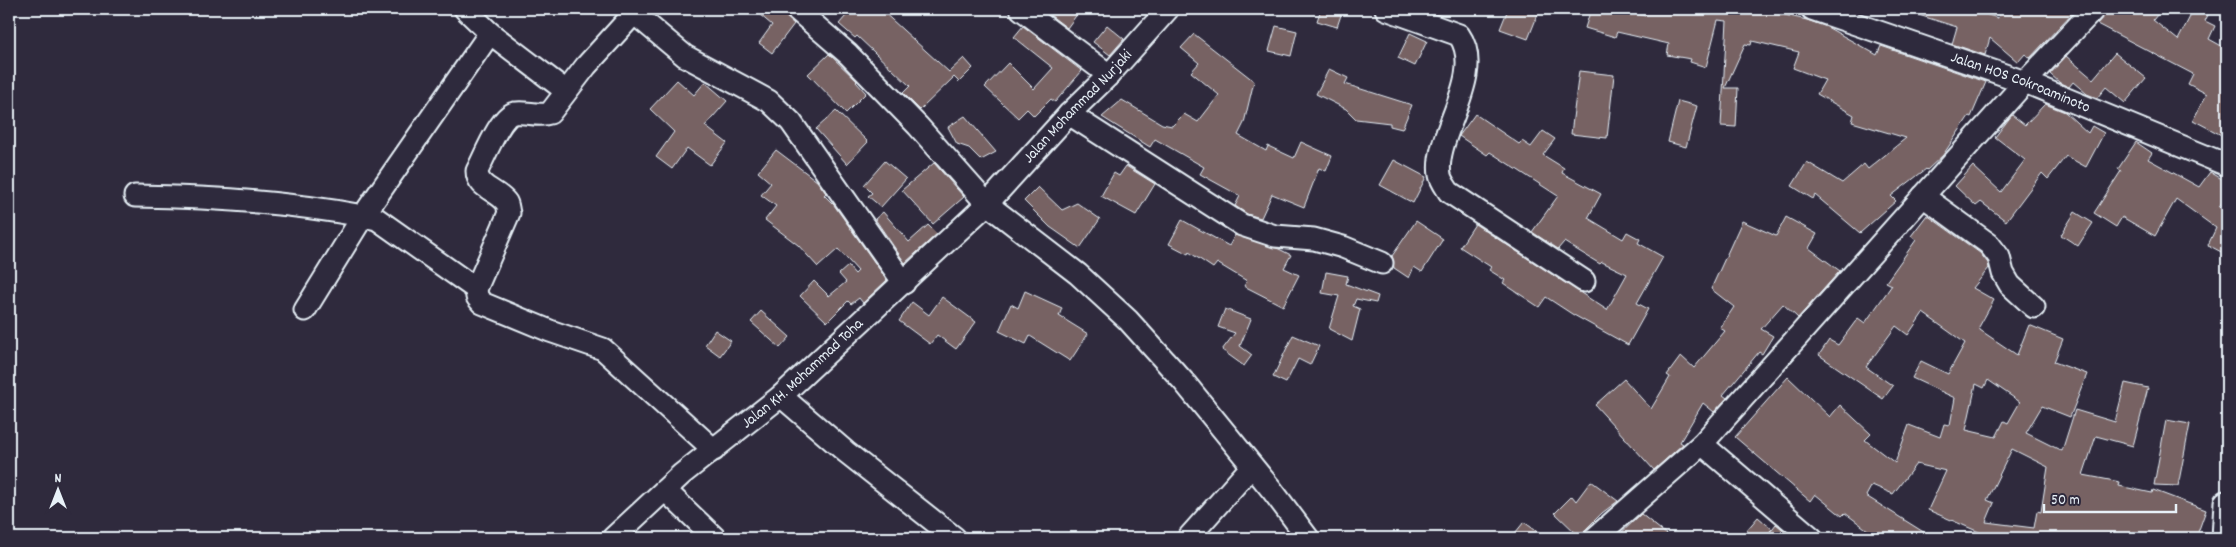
<svg xmlns="http://www.w3.org/2000/svg" width="2236" height="547" font-family="Dekko,sans-serif">
<style>
.building{fill:#776264;stroke:#e8f1f8;fill-rule:evenodd}
.lines{fill:none;stroke-linecap:round;stroke-linejoin:round}
.minor-casing{stroke:#e8f1f8;stroke-width:25}
.minor{stroke:#2f2a3d;stroke-width:21}
.labels{text-anchor:middle;dominant-baseline:central;stroke-width:4;stroke-linejoin:round;paint-order:stroke}
.street-label{font-size:16px;fill:#e8f1f8;stroke:#2f2a3d}
</style>
<rect width="100%" height="100%" fill="#2f2a3d"/>
<filter id="ink" filterUnits="userSpaceOnUse"><feTurbulence type="fractalNoise" baseFrequency=".02" numOctaves="2"/><feDisplacementMap in="SourceGraphic" scale="10" xChannelSelector="R" yChannelSelector="G"/><feConvolveMatrix kernelMatrix="1 2 1 2 8 2 1 2 1" color-interpolation-filters="sRGB"/></filter>
<g filter="url(#ink)">
<path class="building" d="M753,9H777L794,24L772,53L759,43L772,25Z
M852,9H880L949,72L964,58L973,68L959,82L954,77L920,110L903,93L910,86L857,36L855,38L839,24Z
M1042,9H1081L1067,28Z
M1321,9H1343L1337,27L1317,21Z
M1508,9H1540L1528,39L1500,29Z
M1591,9H1622L1645,16L1647,9H1758L1807,20L1827,27L1877,55L1881,46L1986,82L1971,117L1969,116L1943,155L1927,170L1926,169L1891,196L1896,201L1860,233L1815,195L1813,199L1792,186L1807,162L1842,183L1864,164L1868,169L1906,138L1852,122L1854,115L1817,94L1825,80L1793,68L1799,52L1752,41L1751,45L1745,44L1725,88H1738L1736,127L1721,126L1727,21L1718,20L1706,67L1690,62L1691,59L1667,55L1669,44L1617,32L1615,37L1585,28Z
M1909,9H1968L1998,18L2001,9H2076L2030,58L2025,54L2018,62L1990,38L1985,55L1952,44L1957,27L1909,12Z
M2106,9H2162L2153,20L2178,40L2194,9H2211L2205,21L2215,26L2209,39L2227,49V138L2193,120L2207,94L2188,84L2193,74L2097,24L2103,17Z
M1107,25L1124,39L1110,55L1093,42Z
M1023,26L1082,71L1055,102L1051,99L1034,116L1027,109L1018,118L985,87L1008,63L1034,89L1053,68L1014,37Z
M1276,26L1297,31L1291,56L1269,51Z
M1410,33L1427,41L1415,66L1398,58Z
M1194,34L1254,81L1244,123L1238,135L1266,151L1268,146L1294,158L1301,142L1332,156L1326,171L1319,168L1304,207L1272,194L1261,218L1247,214L1235,206L1240,196L1200,174L1204,167L1155,139L1150,147L1102,117L1122,100L1162,124L1172,126L1184,114L1198,122L1219,95L1191,72L1199,63L1181,48Z
M2115,53L2146,78L2125,103L2106,87L2097,98L2087,94L2073,82L2069,87L2060,83L2050,74L2066,56L2093,79Z
M829,54L857,81L856,82L866,93L846,113L808,74Z
M1329,69L1348,78L1345,84L1412,105L1402,129L1390,126V123L1356,119L1346,109L1316,94Z
M1579,71L1614,75L1607,138L1571,134Z
M677,80L694,95L705,82L727,101L705,126L727,143L710,165L687,148L672,169L656,157L674,132L650,109Z
M1678,101L1697,106L1686,147L1668,142Z
M2045,104L2065,112L2088,133L2092,126L2104,133L2086,167L2066,156L2048,179L2042,173L2006,221L1981,202L1976,206L1955,186L1973,166L2001,192L2025,160L1995,137L2012,115L2025,125Z
M836,111L868,142L847,164L816,129Z
M1475,114L1519,144L1522,141L1531,147L1543,131L1555,139L1543,155L1564,168L1562,173L1601,194L1588,218L1623,239L1627,232L1640,239L1638,243L1663,257L1637,303L1648,309L1628,345L1572,314L1546,297L1539,307L1503,283L1505,280L1489,270L1491,267L1460,247L1475,224L1607,310L1627,274L1602,262L1600,264L1564,242L1558,249L1532,232L1558,196L1490,152L1487,155L1459,136Z
M965,116L996,152L981,160L969,148L957,144L948,127Z
M2136,142L2152,153L2148,159L2199,187L2210,172L2227,182V195L2219,207L2226,210L2227,207V255L2208,245L2216,228L2176,199L2155,236L2122,217L2116,227L2094,213L2121,171L2118,169Z
M776,150L817,181L826,193L824,195L834,205L887,280L863,303L859,298L851,304L848,301L827,322L800,296L814,281L829,296L846,282L839,274L848,266L855,274L858,271L838,249L818,267L798,245L765,220L776,206L761,195L771,183L758,172Z
M1394,160L1426,177L1413,203L1380,185Z
M885,161L906,179L881,207L868,196L872,193L864,185Z
M934,163L964,197L933,224L902,190Z
M1126,166L1155,184L1136,215L1101,196L1114,173L1119,176Z
M1038,187L1062,210L1077,203L1100,219L1080,248L1050,227L1024,201Z
M883,212L909,242L928,225L937,234L905,263L875,219Z
M2075,212L2093,223L2078,246L2061,235Z
M1927,215L1980,253L1988,263L1989,268L1973,288L1994,300L1979,327L1980,330L2017,355L2029,325L2063,339L2054,362L2087,374L2070,417L2042,406L2026,433L2062,451L2075,410L2115,422L2125,383L2148,388L2133,446L2096,436L2083,475L2120,482L2119,486L2152,493L2153,490L2206,510L2196,538H1993L1928,510L1946,471L1916,464L1893,494L1872,485L1866,496L1933,538H1862L1869,531L1845,513L1842,516L1815,494L1810,501L1735,437L1788,377L1830,417L1840,405L1871,434L1865,440L1895,463L1909,425L1940,437L1944,424L1950,425L1955,398L1912,378L1921,361L1948,374L1965,343L1923,313L1908,335L1896,326L1866,367L1893,386L1883,399L1819,355L1829,340L1838,345L1858,318L1865,323L1892,285L1886,282L1916,240L1911,236ZM1988,380L2020,402L2008,423L2004,421L1996,437L1966,430L1976,384L1984,388ZM2012,449L2048,467L2041,512L2037,511L2034,528L1986,522L1994,503L1987,500Z
M1786,217L1817,234L1809,248L1840,271L1798,318L1783,304L1761,329L1773,336L1762,354L1759,352L1723,395L1727,398L1714,412L1703,403L1680,442L1683,444L1654,470L1595,405L1624,379L1651,409L1670,377L1667,375L1681,356L1694,368L1725,331L1720,328L1734,307L1711,289L1742,221L1776,236Z
M1182,220L1229,246L1235,235L1279,249L1291,255L1284,268L1299,275L1283,306L1244,286L1247,281L1217,263L1213,268L1189,252L1188,254L1169,244Z
M1416,221L1443,239L1422,272L1414,267L1409,278L1394,268L1392,256Z
M1326,272L1348,276L1346,284L1378,296L1376,303L1356,299L1353,306L1360,309L1352,341L1329,329L1339,296L1322,293Z
M1025,291L1062,308L1059,316L1088,334L1070,361L1030,336L1026,344L999,331L1011,304L1018,308Z
M942,297L976,322L956,349L937,335L930,344L899,321L912,302L929,315Z
M1225,309L1251,319L1240,346L1252,355L1244,366L1222,350L1235,333L1218,327Z
M761,311L790,337L780,348L751,322Z
M715,330L731,341L720,356L705,345Z
M1293,335L1319,346L1310,365L1298,359L1286,383L1273,377Z
M2166,420L2190,424L2178,486L2154,485Z
M1591,481L1618,501L1602,513L1579,536L1555,513L1572,496L1576,501Z
M1641,514L1671,538H1616Z
M1758,517L1772,529L1764,538H1740Z
M1524,522L1546,538H1511Z
M1776,524L1793,538H1777L1770,532Z"/>
<g class="lines">
<g class="minor-casing">
<g id="minor">
<path d="M465,9L490,33"/>
<path d="M629,9L685,56L769,101L791,122L904,283"/>
<path d="M638,9L586,66L550,113C538,117 527,111 515,113C501,114 484,158 477,171C477,188 497,190 506,202C508,204 508,210 509,213L476,289L477,297L482,303L550,331L603,349L714,450"/>
<path d="M796,9L848,54L918,126L987,204L1078,274L1128,320L1184,382L1272,490L1308,538"/>
<path d="M1021,9L1109,75"/>
<path d="M1386,9L1459,35C1487,75 1433,136 1440,175C1441,181 1446,187 1449,192L1584,281"/>
<path id="s1" d="M1812,9L2025,82L2227,165"/>
<path d="M1069,114L1242,225L1275,236L1314,239L1343,247L1382,263"/>
<path d="M135,196C211,197 288,202 363,216L490,33L566,91"/>
<path d="M1923,196L1989,244L1999,257L2003,273L2010,285L2034,307"/>
<path d="M305,310L363,216L377,219L476,289"/>
<path d="M781,396L846,452L955,538"/>
<path d="M1702,444L1812,538"/>
<path d="M665,490L715,538"/>
<path id="s2" d="M613,538L682,474L781,396L987,204L1069,114L1109,75L1168,9"/>
<path d="M1188,538L1252,466"/>
<path d="M1595,538L1702,444L2025,82L2094,9"/>
<path d="M2223,538L2225,502"/>
</g>
</g>
<use href="#minor" class="minor"/>
</g>
</g>
<g class="labels">
<g class="street-label">
<text stroke="none"><textPath href="#s1" startOffset="221">Jalan HOS Cokroaminoto</textPath></text>
<text stroke="none"><textPath href="#s2" startOffset="635">Jalan Mohammad Nurjaki</textPath></text>
<text stroke="none"><textPath href="#s2" startOffset="251">Jalan KH. Mohammad Toha</textPath></text>
</g>
</g>
<rect width="2236" height="547" fill="none" stroke="#2f2a3d" stroke-width="30"/>
<rect x="15" y="15" width="2206" height="517" fill="none" stroke="#e8f1f8" stroke-width="2" filter="url(#ink)"/>
<g transform="translate(58 490)" stroke="#2f2a3d" stroke-width="4" paint-order="stroke">
<path d="M0-4L9 19L0 12L-9 19Z" fill="#e8f1f8"/>
<text y="-8" font-size="14" font-weight="bold" text-anchor="middle" fill="#e8f1f8">N</text>
</g>
<path d="M2044 504v8h132v-8" fill="none" stroke="#e8f1f8" stroke-width="2.5"/>
<text x="2051" y="504" font-size="15" fill="#e8f1f8" stroke="#2f2a3d" stroke-width="4" paint-order="stroke">50 m</text>
</svg>
